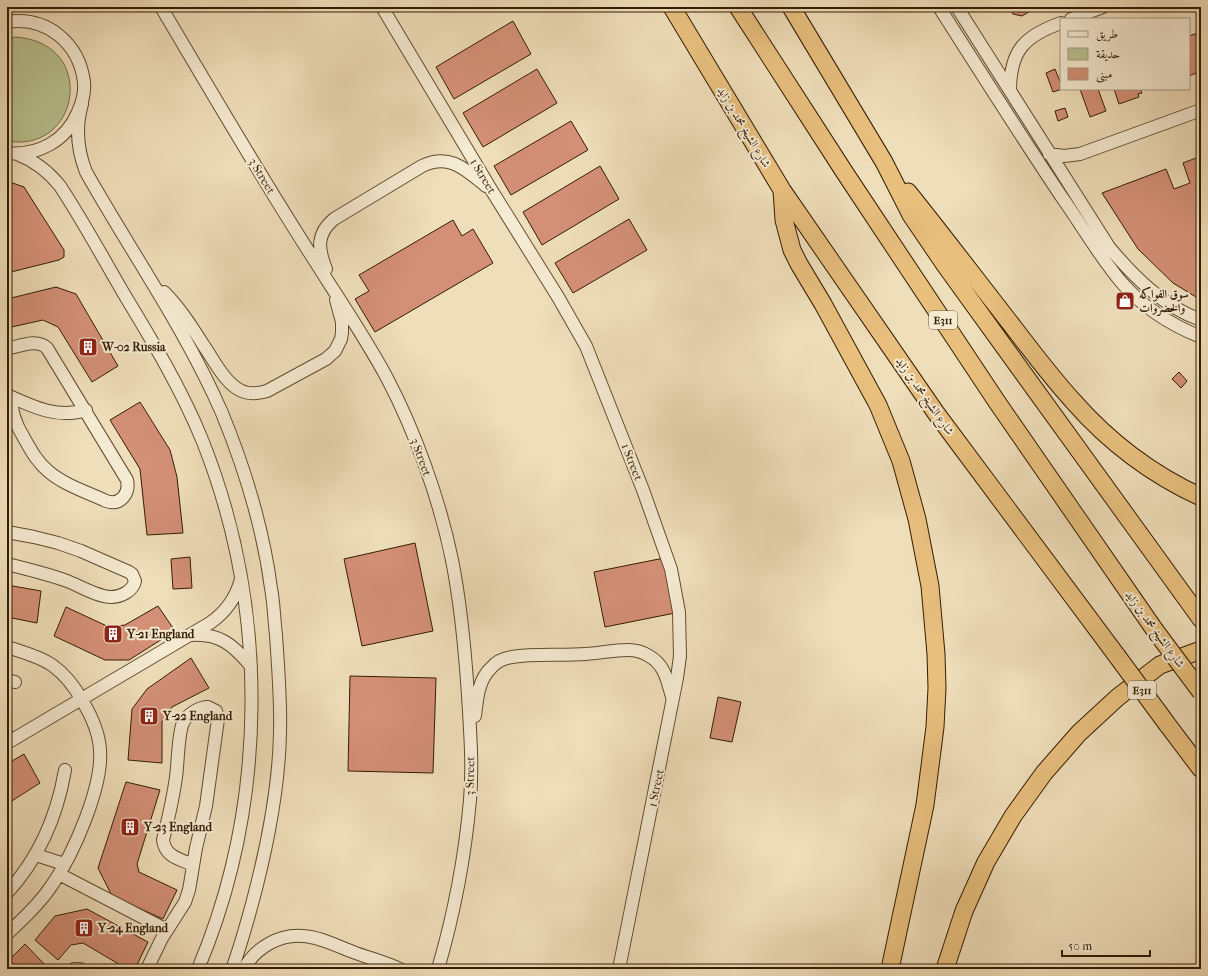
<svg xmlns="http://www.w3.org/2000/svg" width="1208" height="976" font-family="'IM FELL French Canon',Amiri,serif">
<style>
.green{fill:#b9c190;stroke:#766e48}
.building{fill:#d49077;stroke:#331c01}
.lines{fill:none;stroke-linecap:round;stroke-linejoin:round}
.minor-casing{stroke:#624c2f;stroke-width:14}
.highway-casing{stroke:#331c01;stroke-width:19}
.minor{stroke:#f5ead2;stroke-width:12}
.highway{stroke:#e8bf7d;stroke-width:17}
.highway-bridge-casing{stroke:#331c01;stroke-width:19;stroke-linecap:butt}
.highway-bridge{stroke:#e8bf7d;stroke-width:17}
.labels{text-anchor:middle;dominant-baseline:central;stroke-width:4;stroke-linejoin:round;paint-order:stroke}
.shield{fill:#f5ead2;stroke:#6d5a40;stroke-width:1}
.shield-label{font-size:11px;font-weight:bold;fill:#331c01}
.street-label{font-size:12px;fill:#331c01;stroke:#f5ead2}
.poi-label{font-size:12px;font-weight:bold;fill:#331c01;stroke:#f5ead2;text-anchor:start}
</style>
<rect width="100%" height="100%" fill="#efdeba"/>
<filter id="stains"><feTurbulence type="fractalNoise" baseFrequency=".005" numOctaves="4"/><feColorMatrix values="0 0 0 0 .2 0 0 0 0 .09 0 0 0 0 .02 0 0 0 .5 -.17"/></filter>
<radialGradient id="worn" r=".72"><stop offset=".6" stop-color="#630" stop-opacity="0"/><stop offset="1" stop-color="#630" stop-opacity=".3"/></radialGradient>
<path class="green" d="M15,37C98,42 81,154 7,141V39Z"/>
<path class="building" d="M1009,7H1037L1022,16L1013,14Z
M513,21L531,54L454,99L436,67Z
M1201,32V71L1189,76V36Z
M537,69L557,103L483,147L463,113Z
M1055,69L1061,84L1062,89L1053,92L1046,73Z
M1080,89H1098L1106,111L1090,117Z
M1114,89H1140L1142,93L1138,94L1139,97L1119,104Z
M1065,108L1068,117L1058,121L1055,111Z
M571,121L588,150L511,195L494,166Z
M1201,156V300L1173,283L1138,249L1102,193L1166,169L1174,189L1190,183L1183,163Z
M600,166L619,199L542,245L523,212Z
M7,181L24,187L64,250V257L59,260L7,273V237H9L10,229L7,227Z
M629,219L647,250L573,293L555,263Z
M453,220L462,236L473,229L493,263L375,332L355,299L369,291L359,275Z
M56,287L76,294L118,366L92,382L58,327L43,320L7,328V299Z
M1179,372L1187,381L1181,388L1172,379Z
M140,402L170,450L177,477L183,533L147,535L140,469L110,420Z
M415,543L433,631L362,646L344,559Z
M190,557L192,588L173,589L171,559Z
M664,558L675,613L605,627L594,572Z
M7,585L41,591L37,623L7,617Z
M158,606L175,631L129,660H105L54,636L66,607L109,627L125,625Z
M191,658L209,688L172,707L162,722V763L128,760L132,709L147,689Z
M350,676L436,678L433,773L348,771Z
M718,697L741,702L732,742L710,738Z
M7,722L13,733L7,737Z
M24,754L40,783L7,804V764Z
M126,782L160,790L137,864L139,872L177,890L163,919L112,896L98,868Z
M87,909L148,942L135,969H127L83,943L71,945L58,960L35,940L55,916Z
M25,944L48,968L47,969H7V962Z"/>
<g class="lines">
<g class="minor-casing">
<path id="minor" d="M161,7C211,91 260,176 313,258C338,298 365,337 387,378C415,431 440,501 452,560C461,605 465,650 468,695C470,730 473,765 470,800C465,857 454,914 438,969
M382,7L492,191L558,297L586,346L643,490L671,569L679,612L680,656L677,678L619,969
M939,7C979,70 1019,133 1061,196C1081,224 1099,256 1122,283C1143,307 1171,325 1201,337
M957,7L1109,247C1134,277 1164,307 1201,320
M1071,19L1103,7
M7,22C47,16 79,43 84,82C85,92 82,103 78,112C66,141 38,156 7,153
M1010,91C1010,51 1024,36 1061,23
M82,104C75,128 77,149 86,172C131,252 185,328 222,413C245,469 263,528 271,588C274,604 274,619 276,635C278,667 281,700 280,732C279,791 267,848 252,904C246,926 240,948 232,969
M17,154C35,161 48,171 60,186C83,221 103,258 124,294C153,342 182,390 203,442C269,609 268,803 198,969
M1049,154L1064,156L1080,154L1201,110
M326,269C318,249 316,234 334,219L422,166C450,153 465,169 486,186
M164,292C180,308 192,327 204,346C213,359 224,381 238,389C247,395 257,394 267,391L326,359L335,351L341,339L342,333V322L336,300
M7,349C20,346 37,338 47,348L127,480C130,494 120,506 106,501C87,492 64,485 48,471C37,462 31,450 24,438C16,425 11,413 11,397
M7,395C33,407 58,419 86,410
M7,532L34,537L58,543L81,551L129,572L132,574L135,581C133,591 121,597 111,597C98,597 80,586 67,581C48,574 27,569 7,564
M191,635C220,633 233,645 251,666
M7,647C22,652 39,656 52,665C66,675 75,687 83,702C92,717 99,732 100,750C103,787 73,855 52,885C40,903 23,919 7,934
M7,680L15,682
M475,716C477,700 478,680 491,668C496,662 504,658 512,657C536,653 561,656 586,654C600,653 614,650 628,650C635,650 643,652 649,656C665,665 667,680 672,697
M7,743L210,623C226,612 236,598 241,579
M36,855L64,864
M59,874L167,930
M7,893C39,858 57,817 65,770
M74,969H80
M147,969L162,938L185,902L189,890L196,848L206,806L218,719L216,711L208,707C200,707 187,714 183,723C178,733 178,764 176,777C173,799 168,820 163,840C165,857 180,859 193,865
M244,969C255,948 279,934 303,936C320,937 337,946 353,952C369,958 385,962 400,969"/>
</g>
<g class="highway-casing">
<path id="highway" d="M672,7L782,190L936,413L1117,656
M738,7L845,173L997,402L1154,629
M791,7L884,162L911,215L945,265L1201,619
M782,190L784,220L792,250L799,264L823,304L878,405L901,461L917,519L930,586L936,654L937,688L935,727L925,805L890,969
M908,192C944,237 979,283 1014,328C1033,353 1052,378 1073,401C1108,441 1153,475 1201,497
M1167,724L1201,769
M945,969L964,911L986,862L1013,816L1044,773L1079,733L1118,697L1160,665L1201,650"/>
</g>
<use href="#minor" class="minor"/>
<use href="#highway" class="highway"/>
<g class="highway-bridge-casing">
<path id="highway-bridge" d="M1154,629L1201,692
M1117,656L1167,724"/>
</g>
<use href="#highway-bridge" class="highway-bridge"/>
</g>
<defs>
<g id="shop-square" transform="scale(1)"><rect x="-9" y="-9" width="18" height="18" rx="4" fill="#8f2418" stroke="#f5ead2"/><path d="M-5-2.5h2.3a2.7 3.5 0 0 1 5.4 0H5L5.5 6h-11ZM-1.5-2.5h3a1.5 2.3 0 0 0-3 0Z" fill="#fff"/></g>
<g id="building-square" transform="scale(1)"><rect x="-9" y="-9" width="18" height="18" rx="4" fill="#8f2418" stroke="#f5ead2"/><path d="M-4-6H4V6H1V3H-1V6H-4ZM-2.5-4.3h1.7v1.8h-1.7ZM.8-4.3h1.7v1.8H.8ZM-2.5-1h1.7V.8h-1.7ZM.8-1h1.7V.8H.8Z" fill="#fff"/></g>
</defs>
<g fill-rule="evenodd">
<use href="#shop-square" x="1125" y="301"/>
<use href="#building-square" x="88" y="347"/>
<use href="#building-square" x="113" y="634"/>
<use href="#building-square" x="149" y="716"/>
<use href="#building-square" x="130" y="827"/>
<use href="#building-square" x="84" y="928"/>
</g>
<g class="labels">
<g class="shield">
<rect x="929" y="311" width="28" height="18" rx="3"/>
<rect x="1128" y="681" width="28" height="18" rx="3"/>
</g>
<g class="shield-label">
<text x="943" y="320">E311</text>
<text x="1142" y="690">E311</text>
</g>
<g class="street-label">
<text transform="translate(744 127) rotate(59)">شارع الشيخ محمد بن زايد</text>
<text transform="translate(262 176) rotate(59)">3 Street</text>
<text transform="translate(483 176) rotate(59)">1 Street</text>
<text transform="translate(925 396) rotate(55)">شارع الشيخ محمد بن زايد</text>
<text transform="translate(421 457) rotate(70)">3 Street</text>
<text transform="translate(632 462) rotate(69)">1 Street</text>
<text transform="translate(1155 629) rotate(54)">شارع الشيخ محمد بن زايد</text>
<text transform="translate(470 776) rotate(-89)">3 Street</text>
<text transform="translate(656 788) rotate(-78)">1 Street</text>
</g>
<g class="poi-label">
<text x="1139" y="294">سوق الفواكه<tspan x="1139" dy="14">والخضروات</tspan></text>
<text x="102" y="347">W-02 Russia</text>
<text x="127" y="634">Y-21 England</text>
<text x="163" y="716">Y-22 England</text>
<text x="144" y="827">Y-23 England</text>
<text x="98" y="928">Y-24 England</text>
</g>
</g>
<rect width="1208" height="976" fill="none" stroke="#efdeba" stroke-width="24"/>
<rect x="8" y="8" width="1192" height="960" fill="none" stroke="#331c01" stroke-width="2"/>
<rect x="12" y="12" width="1184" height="952" fill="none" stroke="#331c01"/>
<rect x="1060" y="18" width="130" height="72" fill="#f5ead2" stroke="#a7987e"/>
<rect x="1068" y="31" width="20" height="6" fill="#f5ead2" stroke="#a7987e"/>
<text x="1096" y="38" font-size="12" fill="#331c01">طريق</text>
<rect x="1068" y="48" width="20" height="12" fill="#b9c190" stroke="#a7987e"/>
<text x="1096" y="58" font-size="12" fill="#331c01">حديقة</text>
<rect x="1068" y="68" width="20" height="12" fill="#d49077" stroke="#a7987e"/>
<text x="1096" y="78" font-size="12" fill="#331c01">مبنى</text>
<path d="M1062 950v6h88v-6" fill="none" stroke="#331c01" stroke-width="2"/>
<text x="1068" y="950" font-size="12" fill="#331c01" stroke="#f5ead2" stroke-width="3" paint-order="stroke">50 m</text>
<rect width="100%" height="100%" filter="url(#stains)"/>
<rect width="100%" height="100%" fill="url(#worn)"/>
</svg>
